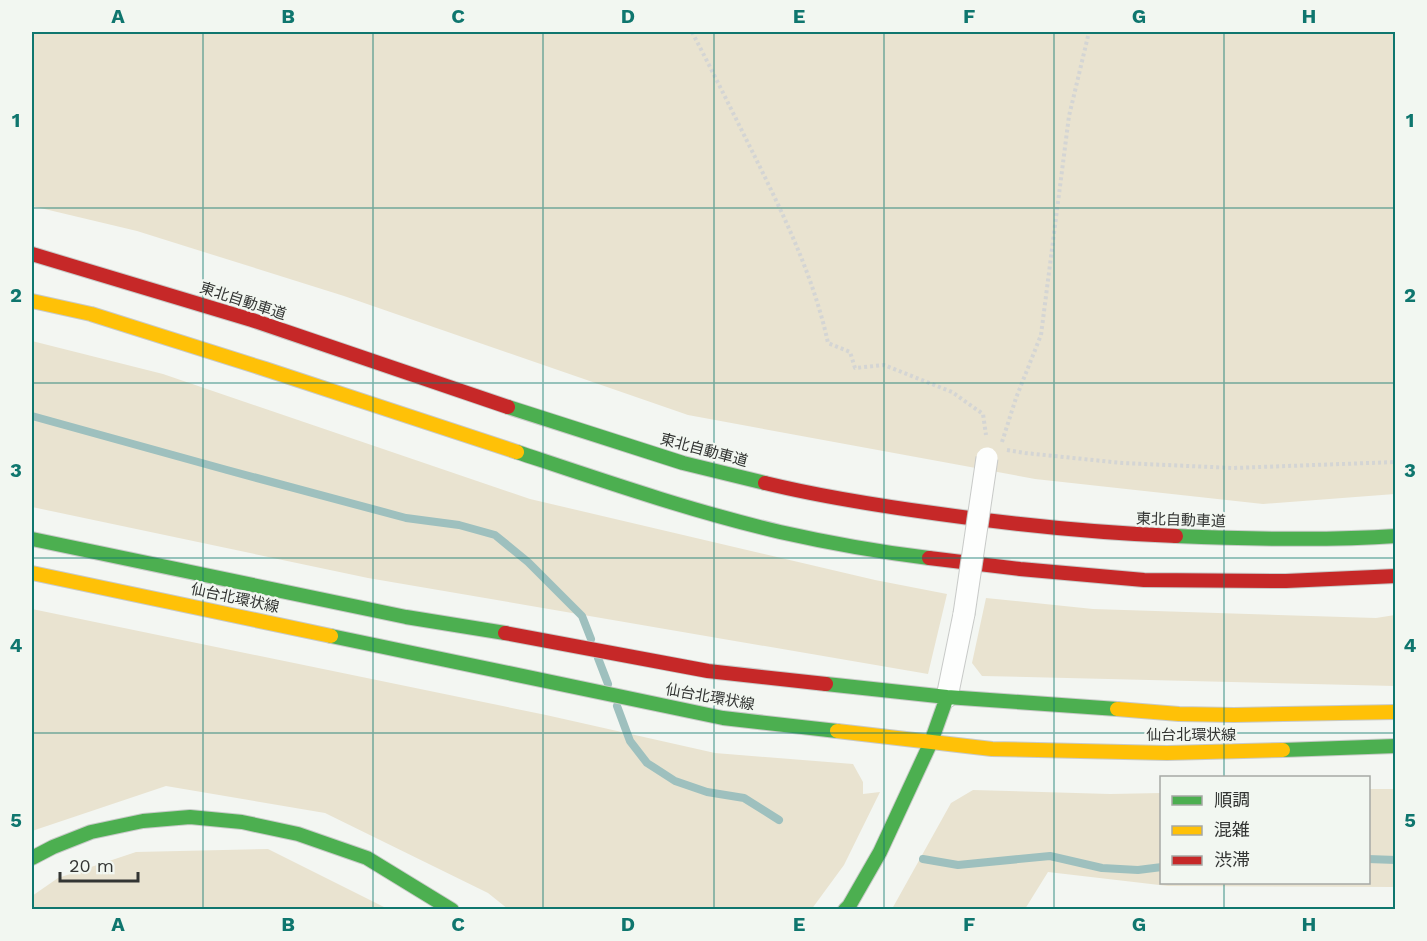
<svg xmlns="http://www.w3.org/2000/svg" width="1427" height="941" font-family="'Work Sans','Noto Sans JP',sans-serif">
<style>
.green{fill:#e9e3d0}
.lines{fill:none;stroke-linecap:round;stroke-linejoin:round}
.stream{stroke:#9ec0be;stroke-width:8}
.street-casing{stroke:#c8cac8;stroke-width:23}
.fast-casing{stroke:#c8cac8;stroke-width:16}
.slow-casing{stroke:#c8cac8;stroke-width:16}
.jam-casing{stroke:#c8cac8;stroke-width:16}
.path{stroke:#d4d5d4;stroke-width:4;stroke-dasharray:3 3;stroke-linecap:butt}
.street{stroke:#fdfefd;stroke-width:21}
.fast{stroke:#4caf50;stroke-width:14}
.slow{stroke:#ffc107;stroke-width:14}
.jam{stroke:#c62828;stroke-width:14}
.street-bridge-casing{stroke:#c8cac8;stroke-width:23;stroke-linecap:butt}
.street-bridge{stroke:#fdfefd;stroke-width:21}
.grid{fill:none;stroke:#0f766e;stroke-width:1.5;stroke-opacity:0.55}
.labels{text-anchor:middle;dominant-baseline:central;stroke-width:4.5;stroke-linejoin:round;paint-order:stroke}
.street-label{font-size:15px;fill:#333533;stroke:#f2f7f1}
.neatline{fill:none;stroke:#0f766e;stroke-width:2}
.grid-label{font-size:20px;text-anchor:middle;font-weight:bold;fill:#0f766e}
</style>
<rect width="100%" height="100%" fill="#f3f6f2"/>
<path class="green" d="M32,32H1395V494L1263,504L1035,479L688,415L344,296L137,231L32,206Z
M32,341L163,374L530,499L875,580L947,594L928,674L368,578L32,507Z
M986,598L1093,609L1376,618L1395,615V686L982,676L972,663Z
M32,609L546,715L715,753L853,764L863,782V794L880,792L844,865L811,910L508,909L488,893L325,813L166,786L32,831Z
M1369,789H1395V887L1168,886L1048,872L1025,909H892L951,803L973,790L1110,794L1161,793L1162,882H1368Z
M268,849L388,909H32V896L58,878L136,852Z"/>
<g class="lines">
<path class="stream" d="M32,416L227,470L406,518L459,525L495,535L528,562L582,616L591,639
M598,658L608,684
M617,706L630,741L647,763L675,781L707,792L744,798L779,820
M923,859L958,865L1050,856L1102,868L1138,870L1162,867
M1368,859L1396,860"/>
<g class="street-casing">
<path id="street" d="M947,697L964,614"/>
</g>
<g class="fast-casing">
<path id="fast" d="M508,407L683,463L765,483
M517,452C604,481 691,511 780,532C829,543 879,552 929,558
M1176,536C1249,539 1323,541 1396,536
M32,539L406,617L505,633
M331,636L723,718L837,731
M826,684L947,697L1117,709
M1283,750L1396,746
M32,858L53,847L91,832L143,821L190,817L242,822L298,834L367,858L452,910
M845,910L849,906L880,852L931,742L947,697"/>
</g>
<g class="slow-casing">
<path id="slow" d="M32,301L91,314L265,369L517,452
M32,573L331,636
M1117,709L1179,714L1234,715L1396,712
M837,731L992,749L1167,753L1283,750"/>
</g>
<g class="jam-casing">
<path id="jam" d="M32,254L252,320L508,407
M765,483C822,497 881,506 940,514C1018,525 1097,533 1176,536
M929,558L1020,569L1144,580L1286,581L1396,576
M505,633L708,671L826,684"/>
</g>
<path class="path" d="M692,32C714,74 735,117 756,159C785,218 814,278 828,343L850,352L855,368L884,365L952,392L983,414L986,435
M1002,442L1016,398L1041,335L1069,116L1089,32
M1007,450L1025,453L1122,463L1233,468L1396,462"/>
<use href="#street" class="street"/>
<use href="#fast" class="fast"/>
<use href="#slow" class="slow"/>
<use href="#jam" class="jam"/>
<g class="street-bridge-casing">
<path id="street-bridge" d="M964,614L987,458"/>
</g>
<use href="#street-bridge" class="street-bridge"/>
</g>
<path class="grid" d="M203,32V910M373,32V910M543,32V910M714,32V910M884,32V910M1054,32V910M1224,32V778M32,208H1396M32,383H1396M32,558H1396M32,733H1396M1224,882V910"/>
<g class="labels">
<g class="street-label">
<text transform="translate(243 301) rotate(18)">東北自動車道</text>
<text transform="translate(704 450) rotate(15)">東北自動車道</text>
<text transform="translate(1181 520) rotate(2)">東北自動車道</text>
<text transform="translate(235 598) rotate(12)">仙台北環状線</text>
<text transform="translate(710 697) rotate(10)">仙台北環状線</text>
<text x="1191" y="735">仙台北環状線</text>
</g>
</g>
<rect width="1427" height="941" fill="none" stroke="#f2f7f1" stroke-width="66"/>
<rect x="1160" y="776" width="210" height="108" fill="#f2f7f1" stroke="#a6a9a5" stroke-width="1.5"/>
<rect x="1172" y="796" width="30" height="9" fill="#4caf50" stroke="#a6a9a5" stroke-width="1.5"/>
<text x="1214" y="806" font-size="18" fill="#333533">順調</text>
<rect x="1172" y="826" width="30" height="9" fill="#ffc107" stroke="#a6a9a5" stroke-width="1.5"/>
<text x="1214" y="836" font-size="18" fill="#333533">混雑</text>
<rect x="1172" y="856" width="30" height="9" fill="#c62828" stroke="#a6a9a5" stroke-width="1.5"/>
<text x="1214" y="866" font-size="18" fill="#333533">渋滞</text>
<path d="M60 872v9h78v-9" fill="none" stroke="#333533" stroke-width="3"/>
<text x="69" y="872" font-size="18" fill="#333533" stroke="#f2f7f1" stroke-width="4.5" paint-order="stroke">20 m</text>
<rect x="33" y="33" width="1361" height="875" class="neatline"/>
<g class="grid-label">
<text x="118" y="23">A</text>
<text x="288" y="23">B</text>
<text x="458" y="23">C</text>
<text x="628" y="23">D</text>
<text x="799" y="23">E</text>
<text x="969" y="23">F</text>
<text x="1139" y="23">G</text>
<text x="1309" y="23">H</text>
<text x="16" y="127">1</text>
<text x="1410" y="127">1</text>
<text x="16" y="302">2</text>
<text x="1410" y="302">2</text>
<text x="16" y="477">3</text>
<text x="1410" y="477">3</text>
<text x="16" y="652">4</text>
<text x="1410" y="652">4</text>
<text x="16" y="827">5</text>
<text x="1410" y="827">5</text>
<text x="118" y="931">A</text>
<text x="288" y="931">B</text>
<text x="458" y="931">C</text>
<text x="628" y="931">D</text>
<text x="799" y="931">E</text>
<text x="969" y="931">F</text>
<text x="1139" y="931">G</text>
<text x="1309" y="931">H</text>
</g>
</svg>
